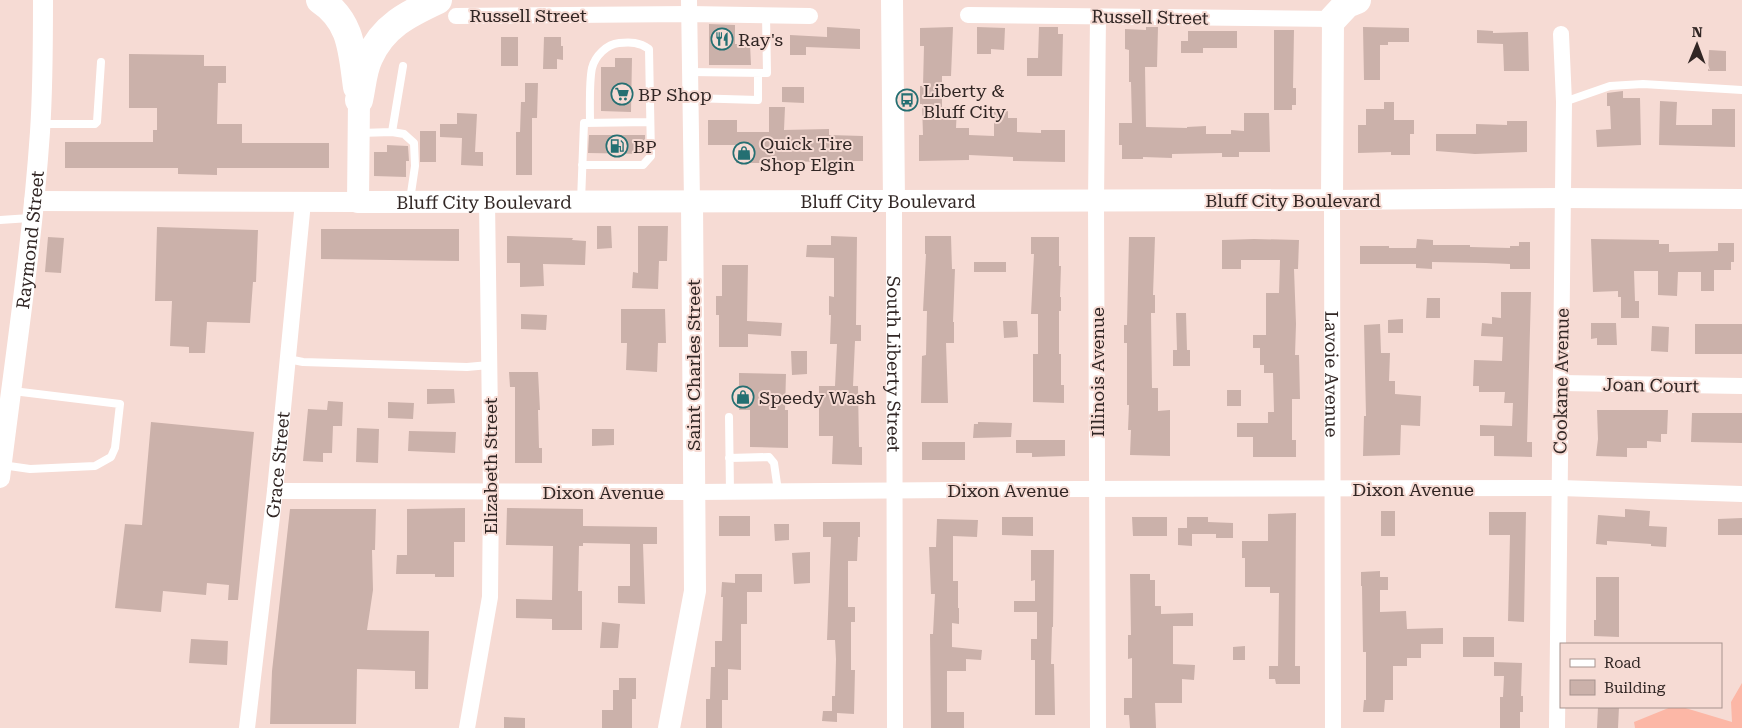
<svg xmlns="http://www.w3.org/2000/svg" width="1742" height="728" font-family="'Roboto Serif',serif">
<style>
.green{fill:#fcb7a6}
.building{fill:#cbb1aa}
.lines{fill:none;stroke-linecap:round;stroke-linejoin:round}
.service{stroke:#fff;stroke-width:8}
.minor{stroke:#fff;stroke-width:16}
.tertiary{stroke:#fff;stroke-width:20}
.secondary{stroke:#fff;stroke-width:22}
.motorway{stroke:#fff;stroke-width:28}
.labels{text-anchor:middle;dominant-baseline:central;stroke-width:4;stroke-linejoin:round;paint-order:stroke}
.street-label{font-size:18px;fill:#312624;stroke:#f6dbd4}
.poi-label{font-size:18px;fill:#312624;stroke:#f6dbd4;text-anchor:start}
</style>
<rect width="100%" height="100%" fill="#f6dbd4"/>
<path class="green" d="M1742,683V728H1635L1634,722L1671,707H1682L1732,722L1731,702Z"/>
<path class="building" d="M709,24L735,25V44H750L751,65H709Z
M827,27L860,29V49L806,47V55H790V35L827,37Z
M953,27L951,76H942V107H957L956,128H969V135L994,136V111H1008V118H1017V132L1041,133V130H1065V162L1013,161V157L969,155V160L919,161V135H923L922,104H920V86H923L924,46H920V28Z
M977,27L1005,28L1004,50L991,49V54H977Z
M1039,27H1058V34H1063L1062,76H1027V58H1038Z
M1146,27H1158L1157,67H1145L1146,127L1187,128V127L1206,126V134H1231V130L1244,131V113H1269L1270,152H1239V157H1222V153L1172,154V158L1143,157V159H1122V145H1119V123H1132L1131,82H1129V50L1125,49V29L1146,30Z
M1363,27L1409,28V42H1388V45H1380V80H1364Z
M1274,30H1294L1293,88H1296V105H1292V110H1274Z
M1477,30L1493,31V33L1528,32L1529,71H1504L1503,44L1477,43Z
M1188,31H1237V48H1203V53H1181V41H1188Z
M501,37H518V66H501Z
M544,37H561V46H563V60L557,59V69H543Z
M1709,50L1726,51V71H1708Z
M129,54L204,55V66H226V83H218L217,124H242V143H329V168H217V175L178,174V168H65V142H153V130H157V108H129Z
M615,58H632L631,112L601,111V67H615Z
M525,83H538L537,118H532V175H516V132H520L521,102H525Z
M782,87H804V103L782,102Z
M1623,91V98H1640L1641,145L1597,147L1596,130L1611,129L1610,106H1607V93Z
M1660,101L1677,102L1676,125H1712V109H1735V147L1659,145Z
M1384,102H1394V120H1414V134H1410V155H1391V152L1358,153V125H1366V109H1384Z
M769,107H785L784,130L829,129V135L863,136V161H829V162L767,161V163H736V145H708V120H737V132H769Z
M457,113L477,114L475,152H483V166L461,165L462,138L440,137V124H457Z
M1507,121H1527V152L1475,154L1436,151V134H1476V124L1507,125Z
M420,131H436V162H420Z
M589,135H645V154L588,153Z
M387,145L408,146L409,161H406V177L374,176V152H387Z
M597,226H611L612,248L597,249Z
M638,226H668L667,261H659L658,289L632,288L633,272L638,273Z
M157,227L258,230L256,282H253L250,323L207,322L205,353H189V347L170,346L172,301H155Z
M321,229H459V261L321,259Z
M507,236L573,238L572,240L586,241L585,265L543,264L544,286L520,287V263H507Z
M831,236L857,237L856,325H861V341H855L853,386H858L859,447H862V465L832,464L833,436H819V386H835L837,344H830L831,315H829V296L834,297V258L806,257L807,245H831Z
M925,236H951L952,269H955L953,322H954V343H946L948,403H921L922,356L926,355L927,311H923L926,254H925Z
M48,237L64,238L61,273L45,272Z
M1031,237H1059V266H1061L1060,297H1061V311H1059V354H1061V385H1064V403L1033,402V354H1038V314H1031L1034,254H1031Z
M1129,237H1155L1153,295H1155V313H1151L1152,388H1158V411L1170,410V456L1130,455L1131,430H1128L1129,405H1127V343H1124V325H1127Z
M1254,239L1299,240L1298,269H1294L1296,324L1295,355H1299L1300,399H1292V440H1296V457H1253V437H1237V423H1268V412H1274L1273,373H1264V365H1260V348H1253V335H1266V293H1279L1280,260H1241V269H1222V240Z
M1417,239L1433,240V245H1470V247L1510,248V246H1519V242H1530V269H1510V264L1486,263L1432,262V269L1416,268V264H1360V246H1389V248H1416Z
M1591,239L1659,240V244H1669V252L1718,251V243H1734V262H1731V270H1714V291H1701V272H1678L1677,296L1658,295V271H1634L1635,301H1639V318H1621V297H1618V291L1593,292Z
M974,262H1006V272H974Z
M722,265H748L747,321L782,323L781,336L748,334V347H719V315H716V296H722Z
M1501,292H1531L1527,442H1532V457L1494,456V436H1480V425L1512,426L1513,403H1504L1505,392H1479V386H1473L1474,360L1502,361L1503,337L1481,336L1482,323L1492,324V317L1501,318Z
M1427,298H1440V318H1426Z
M621,309H665L666,343H658L657,372L626,370L627,343H621Z
M1176,313H1186L1187,350H1190V366H1173V350H1177Z
M521,314L547,315L546,330L521,329Z
M1403,319V333H1388V320Z
M1003,321H1017L1018,337L1004,338Z
M1591,323H1616L1617,345H1597V338L1591,339Z
M1380,324L1381,353H1390L1389,381H1395V394L1421,396L1420,426L1401,425L1400,455L1363,456L1364,416H1366L1364,325Z
M1695,324H1742V354H1695Z
M1652,326L1669,327L1668,352L1651,351Z
M791,351H807V374L792,375Z
M509,372H538L540,410H538L539,448H542V463H515V387H510Z
M739,373L786,374L785,410H788V448L750,447V410H739Z
M427,389H454L455,403L427,404Z
M1227,390H1241V406H1227Z
M328,401L343,402L342,426H333L332,453H323V462L303,461L308,409L327,410Z
M388,402L414,403L413,419L388,418Z
M1597,410H1668L1667,434H1661V442L1647,441V448H1627V457L1596,456L1598,439Z
M1692,413H1742V443L1691,442Z
M151,422L254,432L238,600H228L229,585L207,583L206,595L163,591L161,612L115,608L125,524L142,525Z
M978,422L1012,423L1011,437L973,438L974,424H978Z
M357,428L379,429L378,463L356,462Z
M592,429H614V445L592,446Z
M409,431L456,432L455,453L408,451Z
M1016,440H1065V456L1032,457V453H1016Z
M922,442H965V460H922Z
M465,508V542H454V577H435V574H396L397,555H407V509Z
M507,508L583,509V526L657,527V544H643L645,604L618,603V586H630V544L583,543V546H579L578,591H582V630H552V619L516,618V599L552,600L553,546L506,545Z
M290,509H376L375,550H372L373,590L367,630L429,631L428,689H415V671L357,669L356,724H270L272,671Z
M1625,509L1650,511L1649,526L1667,527L1666,547L1651,546V544L1607,541V545L1596,544L1598,515L1625,517Z
M1381,511H1395V536H1381Z
M1489,512H1526L1524,622L1508,621L1510,535H1489Z
M1296,513L1295,666H1300V684H1276L1275,679H1269V666H1278L1279,593H1270V587H1245V558H1242V541H1268V514Z
M719,516H750V536H719Z
M1002,517H1033V536L1002,535Z
M1132,517H1167V536H1133Z
M1187,517H1208V522L1233,523V538H1216V534H1192V546L1178,545V528H1187Z
M1742,518V535H1718V519Z
M937,519L978,520L977,537L953,536V581H958V608H959V624L952,623V647L982,650L981,660L966,659V671H947V712H964V728H931L930,634H933L935,594H931L929,547H936Z
M823,522H860V537H858L857,561H848V607H855V622H851V670H855L854,714L837,713V722L822,721L823,711H832V696H835L836,659L835,640H827L831,537H823Z
M774,524H789V540L775,541Z
M1031,550H1054L1053,627H1052L1051,664H1054L1055,715H1035V660H1031V639H1037V612H1014V601H1035V580L1031,581Z
M810,552V583L794,584L792,553Z
M1380,571V577H1388V590H1380V612L1406,611L1407,629L1443,628V644H1421V658H1407V666H1393V700H1385L1384,712H1363L1364,700H1366V652H1363L1362,586H1361V572Z
M735,574H762V592H747V624H741V670L728,669V700H722V728H706V699H710L711,667H715V641H722L723,597H721L722,582L735,583Z
M1130,574H1150V580H1155V606H1161V614L1193,613V626H1173V664L1195,665L1194,680L1182,679V703H1155L1156,728H1130L1129,715H1124V698H1132V658L1128,659V635H1131Z
M1596,577H1619V637L1594,636V620H1596Z
M602,622L620,624L618,648H600Z
M1463,637H1494V657H1463Z
M191,639L228,641L227,665L189,663Z
M1245,646V660H1233V647Z
M1494,662L1522,663L1521,696H1523V712H1520V728H1500V697H1503L1504,676H1494Z
M619,678H636V699H632V728H602V710H613V690H619Z
M1598,707H1619L1618,728H1597Z
M504,717L525,718V728H504Z"/>
<g class="lines">
<path class="service" d="M690,72L767,73L766,15
M690,98L758,100V73
M1564,102L1610,86L1626,85L1643,84L1742,90
M41,124H95L97,122L101,62
M392,132L404,134L414,143L415,166L410,200
M360,133L392,132L403,66
M582,165H643L651,156L649,49C639,42 631,42 619,43C607,44 595,56 592,68C589,82 590,108 590,123
M581,201L584,123L649,122
M0,220L30,218
M288,359L303,362L467,367L489,365
M729,417L730,492
M729,458L769,457L774,463L778,491
M2,465L30,469L95,466L111,457L115,448L120,404L13,391"/>
<g class="minor">
<path d="M689,0L692,202"/>
<path d="M968,15L1333,19"/>
<path d="M456,16L689,14L810,16"/>
<path id="s1" d="M1332,200L1333,728"/>
<path id="s2" d="M894,202L895,728"/>
<path d="M1561,383L1742,386"/>
<path d="M275,491L694,492L1077,489L1560,488L1742,494"/>
<path id="s3" d="M247,728L275,491L303,202"/>
<path d="M467,728L490,597L491,491L487,201"/>
<path d="M1098,728L1096,201L1098,16"/>
<path d="M1557,728L1564,102L1561,34"/>
</g>
<g class="tertiary">
<path d="M1332,200L1562,198L1742,199"/>
<path d="M34,201L358,202"/>
<path id="s4" d="M0,478C14,363 32,248 40,132C43,88 43,44 43,0"/>
</g>
<g class="secondary">
<path d="M892,0L894,202"/>
<path id="s5" d="M359,100L358,202L1332,200L1333,19"/>
<path d="M669,728L695,591L692,202"/>
</g>
<path class="motorway" d="M320,0C352,21 352,52 357,87
M1333,19L1347,4L1357,0
M359,100C362,87 363,70 369,58C383,26 408,14 438,0"/>
</g>
<defs>
<g id="restaurant-ring" transform="scale(1.125)"><circle r="9.5" fill="#f6dbd4" stroke="#246f72" stroke-width="1.5"/><path d="M-5-6h1v4h1v-4h1v4h1v-4h1v5L-1.5 .5V6h-2V.5L-5-1ZM5-6V6H3V1.5H1.5Q1.5-4 5-6Z" fill="#246f72"/></g>
<g id="supermarket-ring" transform="scale(1.125)"><circle r="9.5" fill="#f6dbd4" stroke="#246f72" stroke-width="1.5"/><path d="M-6-5.5h2.5l.6 2H6L4.5 2H-2.5L-4.4-4H-6ZM-1.5 3.2a1.3 1.3 0 1 0 .1 0ZM3 3.2a1.3 1.3 0 1 0 .1 0Z" fill="#246f72"/></g>
<g id="bus-ring" transform="scale(1.125)"><circle r="9.5" fill="#f6dbd4" stroke="#246f72" stroke-width="1.5"/><path d="M-5-6H5V4H4V6H2V4H-2V6H-4V4H-5ZM-3.5-4V0h7V-4ZM-3.5 1.2v1.5H-2V1.2ZM2 1.2v1.5H3.5V1.2Z" fill="#246f72"/></g>
<g id="fuel-ring" transform="scale(1.125)"><circle r="9.5" fill="#f6dbd4" stroke="#246f72" stroke-width="1.5"/><path d="M-5.5-6h7V0h2V4h1.3V-2.5L3-4.5l.8-.8L6-3V5H2.5V1h-1V6h-7ZM-4.2-4.7v3.2H.2V-4.7Z" fill="#246f72"/></g>
<g id="shop-ring" transform="scale(1.125)"><circle r="9.5" fill="#f6dbd4" stroke="#246f72" stroke-width="1.5"/><path d="M-5-2.5h2.3a2.7 3.5 0 0 1 5.4 0H5L5.5 6h-11ZM-1.5-2.5h3a1.5 2.3 0 0 0-3 0Z" fill="#246f72"/></g>
</defs>
<g fill-rule="evenodd">
<use href="#restaurant-ring" x="722" y="39"/>
<use href="#supermarket-ring" x="622" y="94"/>
<use href="#bus-ring" x="907" y="100"/>
<use href="#fuel-ring" x="617" y="146"/>
<use href="#shop-ring" x="744" y="153"/>
<use href="#shop-ring" x="743" y="397"/>
</g>
<g class="labels">
<g class="street-label">
<text x="528" y="15">Russell Street</text>
<text transform="translate(1150 17) rotate(1)">Russell Street</text>
<text x="1293" y="200">Bluff City Boulevard</text>
<text stroke="none"><textPath href="#s5" startOffset="632">Bluff City Boulevard</textPath></text>
<text stroke="none"><textPath href="#s5" startOffset="228">Bluff City Boulevard</textPath></text>
<text stroke="none"><textPath href="#s4" startOffset="240">Raymond Street</textPath></text>
<text stroke="none"><textPath href="#s2" startOffset="162">South Liberty Street</textPath></text>
<text transform="translate(693 365) rotate(-90)">Saint Charles Street</text>
<text transform="translate(1097 372) rotate(-90)">Illinois Avenue</text>
<text stroke="none"><textPath href="#s1" startOffset="174">Lavoie Avenue</textPath></text>
<text transform="translate(1561 381) rotate(-89)">Cookane Avenue</text>
<text transform="translate(1651 385) rotate(1)">Joan Court</text>
<text stroke="none"><textPath href="#s3" startOffset="265">Grace Street</textPath></text>
<text transform="translate(490 466) rotate(-90)">Elizabeth Street</text>
<text x="1413" y="489">Dixon Avenue</text>
<text x="1008" y="490">Dixon Avenue</text>
<text x="603" y="492">Dixon Avenue</text>
</g>
<g class="poi-label">
<text x="738" y="39">Ray's</text>
<text x="923" y="90">Liberty &amp;<tspan x="923" dy="21">Bluff City</tspan></text>
<text x="638" y="94">BP Shop</text>
<text x="760" y="143">Quick Tire<tspan x="760" dy="21">Shop Elgin</tspan></text>
<text x="633" y="146">BP</text>
<text x="759" y="397">Speedy Wash</text>
</g>
</g>
<rect x="1560" y="643" width="162" height="65" fill="#f6dbd4" stroke="#a7938e"/>
<rect x="1570" y="659" width="25" height="8" fill="#ffffff" stroke="#a7938e"/>
<text x="1604" y="668" font-size="15" fill="#312624">Road</text>
<rect x="1570" y="680" width="25" height="15" fill="#cbb1aa" stroke="#a7938e"/>
<text x="1604" y="693" font-size="15" fill="#312624">Building</text>
<g transform="translate(1697 45) rotate(1)" stroke="#f6dbd4" stroke-width="4" paint-order="stroke">
<path d="M0-4L9 19L0 12L-9 19Z" fill="#312624"/>
<text y="-8" font-size="14" font-weight="bold" text-anchor="middle" fill="#312624">N</text>
</g>
</svg>
